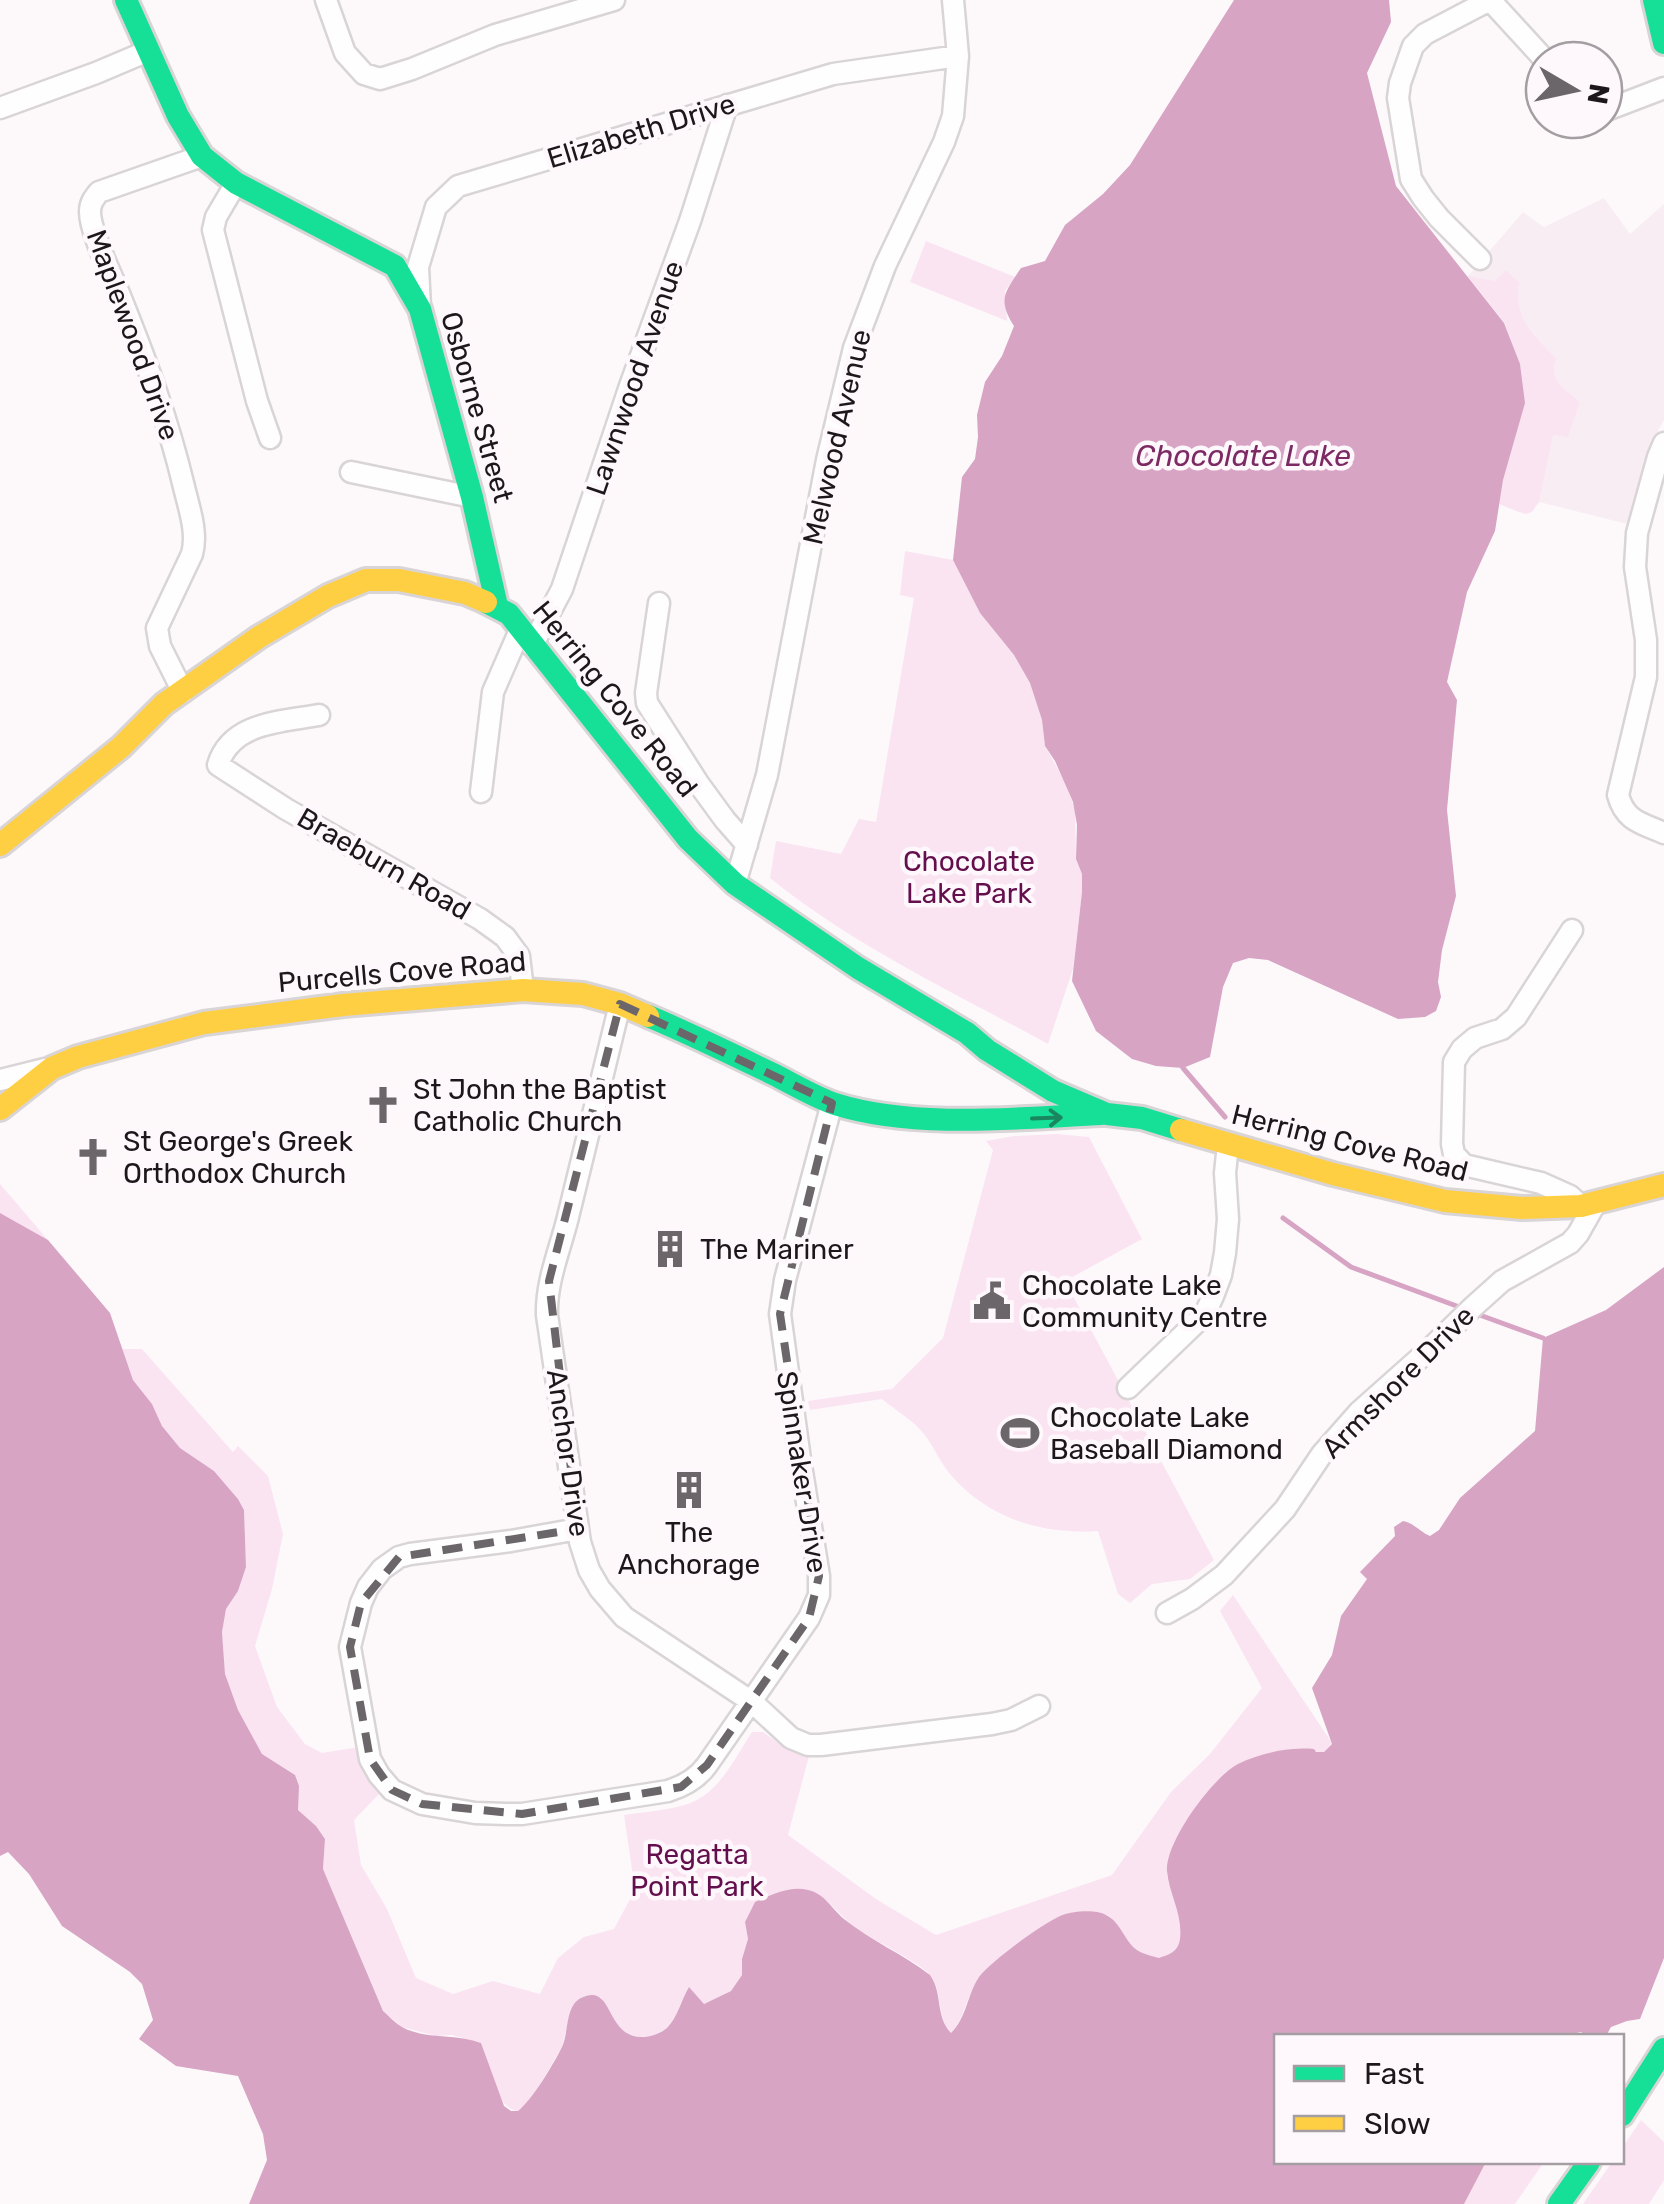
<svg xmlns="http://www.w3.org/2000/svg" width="1664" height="2204" font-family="Rubik,sans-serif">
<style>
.built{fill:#f9edf4}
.green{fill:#fae4f1}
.water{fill:#d7a4c4}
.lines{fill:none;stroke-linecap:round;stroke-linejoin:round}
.stream{stroke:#d7a4c4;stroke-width:5}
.street-casing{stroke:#d9d4d6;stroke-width:25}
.fast-casing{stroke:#d9d4d6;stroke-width:28}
.slow-casing{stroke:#d9d4d6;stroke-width:28}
.street{stroke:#fffefe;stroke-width:20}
.fast{stroke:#16e098;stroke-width:22}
.slow{stroke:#ffcf43;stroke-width:22}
.oneway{stroke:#19865f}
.marked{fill:none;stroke:#6b6669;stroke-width:8;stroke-dasharray:20 12;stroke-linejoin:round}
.labels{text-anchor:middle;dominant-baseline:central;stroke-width:9;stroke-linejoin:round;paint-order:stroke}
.street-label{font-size:28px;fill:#1c171a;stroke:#fef8fc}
.park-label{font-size:28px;fill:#640f4d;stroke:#fef8fc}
.poi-label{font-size:28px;fill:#1c171a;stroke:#fef8fc;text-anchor:start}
.water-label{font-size:30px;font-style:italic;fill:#7d2a64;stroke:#fef8fc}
</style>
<rect width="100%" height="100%" fill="#fdf9fb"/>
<path class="built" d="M1604,198L1630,234L1664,204V420L1659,429L1631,525L1539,502L1499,504L1503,480L1468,276L1523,212L1544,227Z"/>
<path class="green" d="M926,241L1015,277L1005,291L1007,321L910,282Z
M1506,270L1519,282C1514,319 1532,334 1556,358C1549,383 1562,386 1580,402L1568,437L1553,435L1539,502L1532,512L1526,514L1516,511L1499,504L1503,480L1525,403L1520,364L1505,323L1468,276L1495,281Z
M905,551L953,560L980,613L1014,655L1030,683L1042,720L1045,746L1065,782L1075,810L1076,859L1082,874V892L1073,969L1048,1044C953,992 854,946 770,878L776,841L841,854L859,819L876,822L914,598L900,595Z
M1057,1134L1089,1137L1142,1239L1065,1281L1214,1560L1190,1579L1152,1584L1130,1603L1118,1594L1098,1531C1042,1535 987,1518 950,1474C940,1462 934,1447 924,1434C914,1421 895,1410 882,1399L810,1410L808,1401L892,1389L943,1338L993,1150L986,1141L1014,1136Z
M0,1184L48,1240L0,1213Z
M122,1349H142L233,1452L238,1446L268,1476L283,1534L272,1589L255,1646L277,1707L305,1744L322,1753L359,1747L366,1772L380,1793L354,1820L361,1865L387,1909L416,1978L453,1994L493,1981L540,1994L558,1958L584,1937L614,1929L635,1890L624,1815C643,1812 662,1811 681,1806C717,1798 733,1761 752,1732H763L782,1746L809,1756L788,1835L876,1899L936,1935L1112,1875L1171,1792L1210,1754L1262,1688L1220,1611L1233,1595L1332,1743L1324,1752C1313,1753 1303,1747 1293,1749C1283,1750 1272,1753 1263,1756C1219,1768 1207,1792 1188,1829C1183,1839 1167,1861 1167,1871C1166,1892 1195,1935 1174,1952C1172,1953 1161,1958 1159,1959C1152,1956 1143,1954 1137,1950C1124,1942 1121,1923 1107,1915C1096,1910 1071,1911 1061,1916C1038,1926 983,1969 972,1991C964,2006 963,2020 951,2033C935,2015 944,1994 930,1975C922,1964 872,1939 857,1929C845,1920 826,1897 815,1894C791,1886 778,1892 755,1902L745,1922L748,1939L742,1959V1975L731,1991L704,2004L689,1987C680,2000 678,2018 666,2029C661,2033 651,2037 644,2037C619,2038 611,2016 601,1997L571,2008L562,2047L530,2101L518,2111C494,2108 490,2063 481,2043L452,2035L436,2036L402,2027L383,2011L323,1869L325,1839L316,1826L298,1810L295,1775L262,1754L238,1710L225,1674L222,1632L226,1609L238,1591L246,1567L244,1510L238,1499L214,1471L180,1448L162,1426L152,1404L133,1380Z
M1641,2120L1664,2142V2180L1649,2204H1583L1612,2162H1622V2148Z
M1486,2162H1544L1515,2204H1464Z"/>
<path class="water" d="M1234,0H1389L1391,22L1367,73L1396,186L1504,323L1520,364L1525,403L1503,480L1495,531L1467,592L1447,682L1457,700L1447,810L1456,896L1442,950L1438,982L1441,997L1436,1011L1425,1017L1398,1019L1268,960L1249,958L1233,963L1223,987L1210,1057L1183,1068L1156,1066L1132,1059L1096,1031L1072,981L1082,892V874L1076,859L1077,825L1073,802L1055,761L1045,746L1042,720L1030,683L1014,655L980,613L953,560L962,477L975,459L978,437L977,415L985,382L1002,356L1014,326C997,299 1005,292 1021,268L1045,261L1065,225L1103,194L1130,165Z
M0,1213L48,1240L110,1313L133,1380L152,1404L162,1426L180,1448L214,1471L238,1499L244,1510L246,1567L238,1591L226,1609L222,1632L225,1674L238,1710L262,1754L295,1775L299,1786L298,1810L316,1826L325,1839L323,1869L383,2011C389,2016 395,2023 402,2027C425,2040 456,2033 481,2043L504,2106L511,2111H518C532,2100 553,2065 562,2047C569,2032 565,2006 581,1998C615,1981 604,2040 645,2037C653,2036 661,2033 667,2028C678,2017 681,2000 689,1987L704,2004L731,1991L742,1975V1959L748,1939L745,1922L755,1902C771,1895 790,1885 808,1890C824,1893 832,1909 844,1919C871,1941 903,1954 930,1975C943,1993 935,2016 951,2033C967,2017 967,1995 979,1977C991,1961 1042,1924 1060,1916C1071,1911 1096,1909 1106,1915C1121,1922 1124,1941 1137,1950C1143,1954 1152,1956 1159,1958C1170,1954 1178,1952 1180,1939C1183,1914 1169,1895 1167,1871C1165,1842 1213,1777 1238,1764C1261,1753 1289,1747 1314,1749L1316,1752H1324L1332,1744L1312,1688L1332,1655L1341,1616L1367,1579L1360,1572L1395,1536L1394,1527L1403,1521C1414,1523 1420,1532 1430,1536L1439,1530L1460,1498L1535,1431L1543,1338L1606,1310L1664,1267V1958L1640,2019L1627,2021L1611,2027L1606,2036H1587L1581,2032L1563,2036H1276V2162H1486L1464,2204H249L267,2160L263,2134L238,2076L176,2066L139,2039L153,2020L142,1984L130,1972L62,1926L29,1874L8,1852L0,1856Z"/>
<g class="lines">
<path class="stream" d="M1183,1068L1225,1117
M1283,1218L1351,1267L1462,1308
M1477,1314L1543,1338"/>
<g class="street-casing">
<path id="street" d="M326,0L345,53L364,74L380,79L412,69L495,35L614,0
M1490,0L1545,60
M0,108L96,73L148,51
M1604,111L1664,88
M236,183L216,217L213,230L257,401L270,438
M1480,259L1439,218L1423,198L1411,179L1398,98L1400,83L1413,46L1425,34L1490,0
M420,307L418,267L436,207L458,186L833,74L958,56
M1664,443L1658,457L1637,533L1635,567L1646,640V677L1618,795C1625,821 1641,823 1664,833
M351,472L472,497
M659,603L646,693L647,703L698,783L725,820L747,845
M532,646L562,589L630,386L690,221L727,105
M183,692L160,646L157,628L192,554C198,533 189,508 184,487C167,416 145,358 118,291C110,272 90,231 90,212C90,203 94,198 99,192L202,156
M319,715C281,722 231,722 218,765L286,809L480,919L505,937L519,956L523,990
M481,792L493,692L520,630
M735,884L767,775L827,460L854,348L885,266L944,142L953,116L958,56L953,0
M1572,930L1516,1017L1502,1029L1475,1038L1462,1049L1454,1062L1452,1144L1454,1154L1464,1165L1541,1183L1570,1196L1581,1206
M620,1004C602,1075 585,1146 568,1217C560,1250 546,1281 547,1315L580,1542L589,1570L600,1589L624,1617L752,1702L791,1738L808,1745H821L992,1724L1011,1720L1039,1706
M0,1080L45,1069
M1128,1388L1205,1314L1213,1296L1221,1275L1225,1253L1228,1219L1225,1173L1228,1144
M578,1529L511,1541L410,1554L399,1557L382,1569L368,1587L361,1603L350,1647L370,1759L379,1775L392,1790L422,1804L475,1813L507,1814H522L668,1791C684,1786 697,1779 707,1765L809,1618L819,1595V1576L800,1459L780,1314L785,1280L832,1103
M1167,1613L1192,1599L1224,1575L1285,1509L1322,1454L1359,1412L1431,1348L1473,1307L1502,1281L1570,1243L1578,1234L1595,1204"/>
</g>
<g class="fast-casing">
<path id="fast" d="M126,0L178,116L202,156L236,183L395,266L420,309L472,497L497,606
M1654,0L1664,43
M486,602L509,614L688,839L735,884L858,968L967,1033L987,1050L1053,1091L1107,1114L1142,1118L1181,1130
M648,1016C691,1034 732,1054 773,1074C793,1084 814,1097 835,1104C914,1129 1019,1118 1101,1114
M1622,2115L1664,2049
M1559,2204L1589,2162"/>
</g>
<g class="slow-casing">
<path id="slow" d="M0,845L121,747L164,704L259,637L328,596L366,580H399L465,593L486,602
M0,1109L52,1068L78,1057L204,1023L343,1005L523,990L583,994L620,1004L648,1016
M1181,1130L1333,1174L1445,1201L1522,1208L1581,1206L1664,1185"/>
</g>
<use href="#street" class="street"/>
<use href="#fast" class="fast"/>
<use href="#slow" class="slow"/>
</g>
<defs><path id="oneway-shaft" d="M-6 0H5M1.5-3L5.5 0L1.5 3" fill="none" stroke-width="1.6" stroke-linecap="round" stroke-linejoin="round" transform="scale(2.5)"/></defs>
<use class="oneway" href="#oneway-shaft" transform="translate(1047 1118) rotate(-2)"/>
<path class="marked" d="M620,1004L832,1103L780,1314L819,1576L809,1618L707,1765L681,1787L522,1814L422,1804L392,1790L370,1759L350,1647L361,1603L399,1557L578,1529L549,1281Z"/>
<defs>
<g id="church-bare" transform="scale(3)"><path d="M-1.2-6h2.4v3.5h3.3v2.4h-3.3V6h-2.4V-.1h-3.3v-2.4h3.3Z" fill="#6b6669" stroke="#fef8fc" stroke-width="2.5" paint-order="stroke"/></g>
<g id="building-bare" transform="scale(3)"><path d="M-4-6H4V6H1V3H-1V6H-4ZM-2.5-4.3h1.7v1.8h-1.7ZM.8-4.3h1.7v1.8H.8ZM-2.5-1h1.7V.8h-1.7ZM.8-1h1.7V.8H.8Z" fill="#6b6669" stroke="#fef8fc" stroke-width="2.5" paint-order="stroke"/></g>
<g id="civic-bare" transform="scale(3)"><path d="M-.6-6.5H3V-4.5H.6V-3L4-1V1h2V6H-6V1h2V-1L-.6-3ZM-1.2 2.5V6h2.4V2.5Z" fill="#6b6669" stroke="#fef8fc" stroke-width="2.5" paint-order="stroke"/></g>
<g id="stadium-bare" transform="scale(3)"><path d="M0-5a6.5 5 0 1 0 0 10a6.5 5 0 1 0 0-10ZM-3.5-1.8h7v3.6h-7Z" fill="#6b6669" stroke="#fef8fc" stroke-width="2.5" paint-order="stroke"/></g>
</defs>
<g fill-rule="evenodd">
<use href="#church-bare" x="383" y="1105"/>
<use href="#church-bare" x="93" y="1157"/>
<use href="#building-bare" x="670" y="1249"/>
<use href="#civic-bare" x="992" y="1301"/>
<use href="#stadium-bare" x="1020" y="1433"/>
<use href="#building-bare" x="689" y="1490"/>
</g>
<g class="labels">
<g class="street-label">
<text transform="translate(641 131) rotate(-17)">Elizabeth Drive</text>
<text transform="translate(133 335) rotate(70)">Maplewood Drive</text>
<text transform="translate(635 378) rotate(-71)">Lawnwood Avenue</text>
<text transform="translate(477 407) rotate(74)">Osborne Street</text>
<text transform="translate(837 437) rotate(-77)">Melwood Avenue</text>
<text transform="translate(615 699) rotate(51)">Herring Cove Road</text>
<text transform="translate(384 864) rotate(30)">Braeburn Road</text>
<text transform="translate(402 972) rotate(-5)">Purcells Cove Road</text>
<text transform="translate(1350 1143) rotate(14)">Herring Cove Road</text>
<text transform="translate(1398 1382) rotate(-45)">Armshore Drive</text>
<text transform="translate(568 1453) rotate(82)">Anchor Drive</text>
<text transform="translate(802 1472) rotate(81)">Spinnaker Drive</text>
</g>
<g class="park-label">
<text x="969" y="861">Chocolate<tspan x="969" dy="32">Lake Park</tspan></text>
<text x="697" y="1854">Regatta<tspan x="697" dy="32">Point Park</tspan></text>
</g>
<g class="poi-label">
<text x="413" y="1089">St John the Baptist<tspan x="413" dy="32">Catholic Church</tspan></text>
<text x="123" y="1141">St George's Greek<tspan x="123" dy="32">Orthodox Church</tspan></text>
<text x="700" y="1249">The Mariner</text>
<text x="1022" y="1285">Chocolate Lake<tspan x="1022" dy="32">Community Centre</tspan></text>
<text x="1050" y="1417">Chocolate Lake<tspan x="1050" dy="32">Baseball Diamond</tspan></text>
<text x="689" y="1532" text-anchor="middle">The<tspan x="689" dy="32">Anchorage</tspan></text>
</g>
<g class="water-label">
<text x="1243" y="456">Chocolate Lake</text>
</g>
</g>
<rect x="1274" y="2034" width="350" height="130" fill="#fef8fc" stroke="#a49ea2" stroke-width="2.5"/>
<rect x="1294" y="2066" width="50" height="15" fill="#16e098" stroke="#a49ea2" stroke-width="2.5"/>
<text x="1364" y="2084" font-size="30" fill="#1c171a">Fast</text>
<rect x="1294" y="2116" width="50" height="15" fill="#ffcf43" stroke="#a49ea2" stroke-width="2.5"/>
<text x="1364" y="2134" font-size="30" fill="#1c171a">Slow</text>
<g transform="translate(1574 90) rotate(99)"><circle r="48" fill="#fef8fc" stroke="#a49ea2" stroke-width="2.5"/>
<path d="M0-8L18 38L0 25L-18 38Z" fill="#6b6669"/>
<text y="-15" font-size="28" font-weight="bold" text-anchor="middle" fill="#1c171a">N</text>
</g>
</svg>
